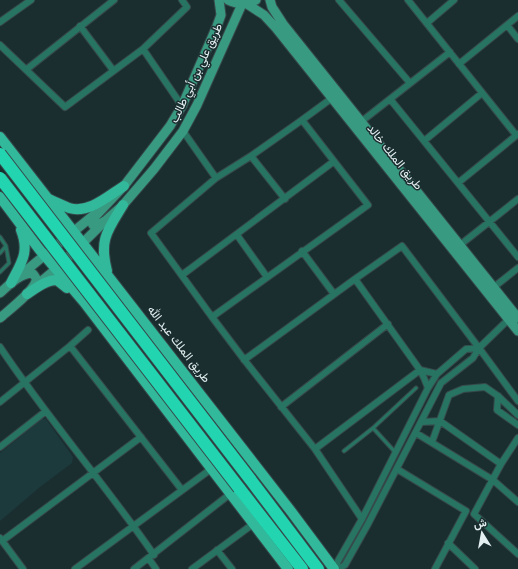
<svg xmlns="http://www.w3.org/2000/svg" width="518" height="569" font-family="Figtree,Vazirmatn,sans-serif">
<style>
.built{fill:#1c393c}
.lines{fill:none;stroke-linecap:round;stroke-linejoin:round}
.service-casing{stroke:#36494b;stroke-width:5}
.minor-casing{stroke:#36494b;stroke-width:8}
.secondary-casing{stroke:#36494b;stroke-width:11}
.primary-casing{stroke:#36494b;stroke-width:12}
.motorway-casing{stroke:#36494b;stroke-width:14}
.service{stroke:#287462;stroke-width:3}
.minor{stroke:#287462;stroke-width:6}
.secondary{stroke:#399a82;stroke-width:9}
.primary{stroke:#32b89a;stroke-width:10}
.motorway{stroke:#22d4b0;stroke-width:12}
.motorway-bridge-casing{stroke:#36494b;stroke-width:14;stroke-linecap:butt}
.motorway-bridge{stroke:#22d4b0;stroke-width:12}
.labels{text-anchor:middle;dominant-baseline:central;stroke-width:3;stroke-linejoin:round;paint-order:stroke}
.street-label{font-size:12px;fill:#e3eff0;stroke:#1a2e30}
</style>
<rect width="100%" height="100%" fill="#1a2e30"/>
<path class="built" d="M42,419H46L73,457L72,463L40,487L0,521V453Z"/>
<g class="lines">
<g class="service-casing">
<path id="service" d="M0,237L6,246L0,253
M0,272L9,263L6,246
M373,428L395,452
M344,451L373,428L416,388"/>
</g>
<g class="minor-casing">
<path id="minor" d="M339,0L410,83
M408,0L516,135
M0,22L31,0
M427,23L454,0
M507,25L518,39
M80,26L113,70
M0,45L65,107L143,49L187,7L182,0
M143,49L182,106
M459,64L518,16
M27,69L114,0
M390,99L518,257
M302,120L368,205L212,317L151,233L216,178L251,156Z
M302,120L332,98
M362,121L450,52
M183,131L216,178
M424,141L482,93
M251,156L285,199
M458,183L518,134
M237,235L267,277
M460,245L518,199
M302,251L334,294
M182,275L333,162
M355,279L402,246L479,348L518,401
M494,287L518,268
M212,317L246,362L315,449L362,519
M70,346L182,490
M0,347C48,419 105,484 154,555
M244,360L355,279L420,370L315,449
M420,370L424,378L428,388
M420,370L437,374
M498,396L497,410L518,425
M0,402L70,346L88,330
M281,407L388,324
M422,422L440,421L501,464
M416,433L493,480L518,502
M518,438L501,464L474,514L518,554
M432,442L449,395L463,389L485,387L498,396L518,415
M0,447L46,411
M397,469L466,511L435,569
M0,538L23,569
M2,541L141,437
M448,543L475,569
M217,550L232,569
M149,559L156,569
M75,569L211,469
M134,569L230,494
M192,569L253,524
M335,569L338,561L362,519L428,388L437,374L466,349L479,348
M338,569L345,565L368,524L441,383L473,358L479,348L509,319"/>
</g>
<g class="secondary-casing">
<path id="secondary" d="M219,0L221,15L217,26L182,106L170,126L124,186L91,221L93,225L96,226L105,221L123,205L154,169L183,131L197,105L242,4
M228,0C238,5 246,5 256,0
M270,0L272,7L283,24L518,318
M247,4L264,15L276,28L518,331
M12,282L95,214
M37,285L56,269L102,224
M0,293C9,285 19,274 32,273C34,275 37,278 36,281C33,292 9,310 0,318"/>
</g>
<g class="primary-casing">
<path id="primary" d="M0,137L290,510L334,569
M0,197L39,249L84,302L288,569
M49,199C55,202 62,205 69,208C89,214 108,196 124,186
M107,271C99,240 107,231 123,205
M11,283C21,263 30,253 21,230
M27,294C36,288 46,280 57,280L67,288"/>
</g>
<g class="motorway-casing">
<path id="motorway" d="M250,479L318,569
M239,488L302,569"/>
</g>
<use href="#service" class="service"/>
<use href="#minor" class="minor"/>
<use href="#secondary" class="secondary"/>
<use href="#primary" class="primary"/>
<use href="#motorway" class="motorway"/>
<g class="motorway-bridge-casing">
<path id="motorway-bridge" d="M0,154L250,479
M0,178L239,488"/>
</g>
<use href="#motorway-bridge" class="motorway-bridge"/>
</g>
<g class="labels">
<g class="street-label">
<text transform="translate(196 73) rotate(-65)">طريق علي بن أبي طالب</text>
<text transform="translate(395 157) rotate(51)">طريق الملك خالد</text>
<text transform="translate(179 344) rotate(52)">طريق الملك عبد الله</text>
</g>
</g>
<g transform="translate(482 533) rotate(349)" stroke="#1a2e30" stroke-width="3" paint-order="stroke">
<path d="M0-3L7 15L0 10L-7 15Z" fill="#e3eff0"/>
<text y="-6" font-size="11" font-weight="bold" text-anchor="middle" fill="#e3eff0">ش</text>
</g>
</svg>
